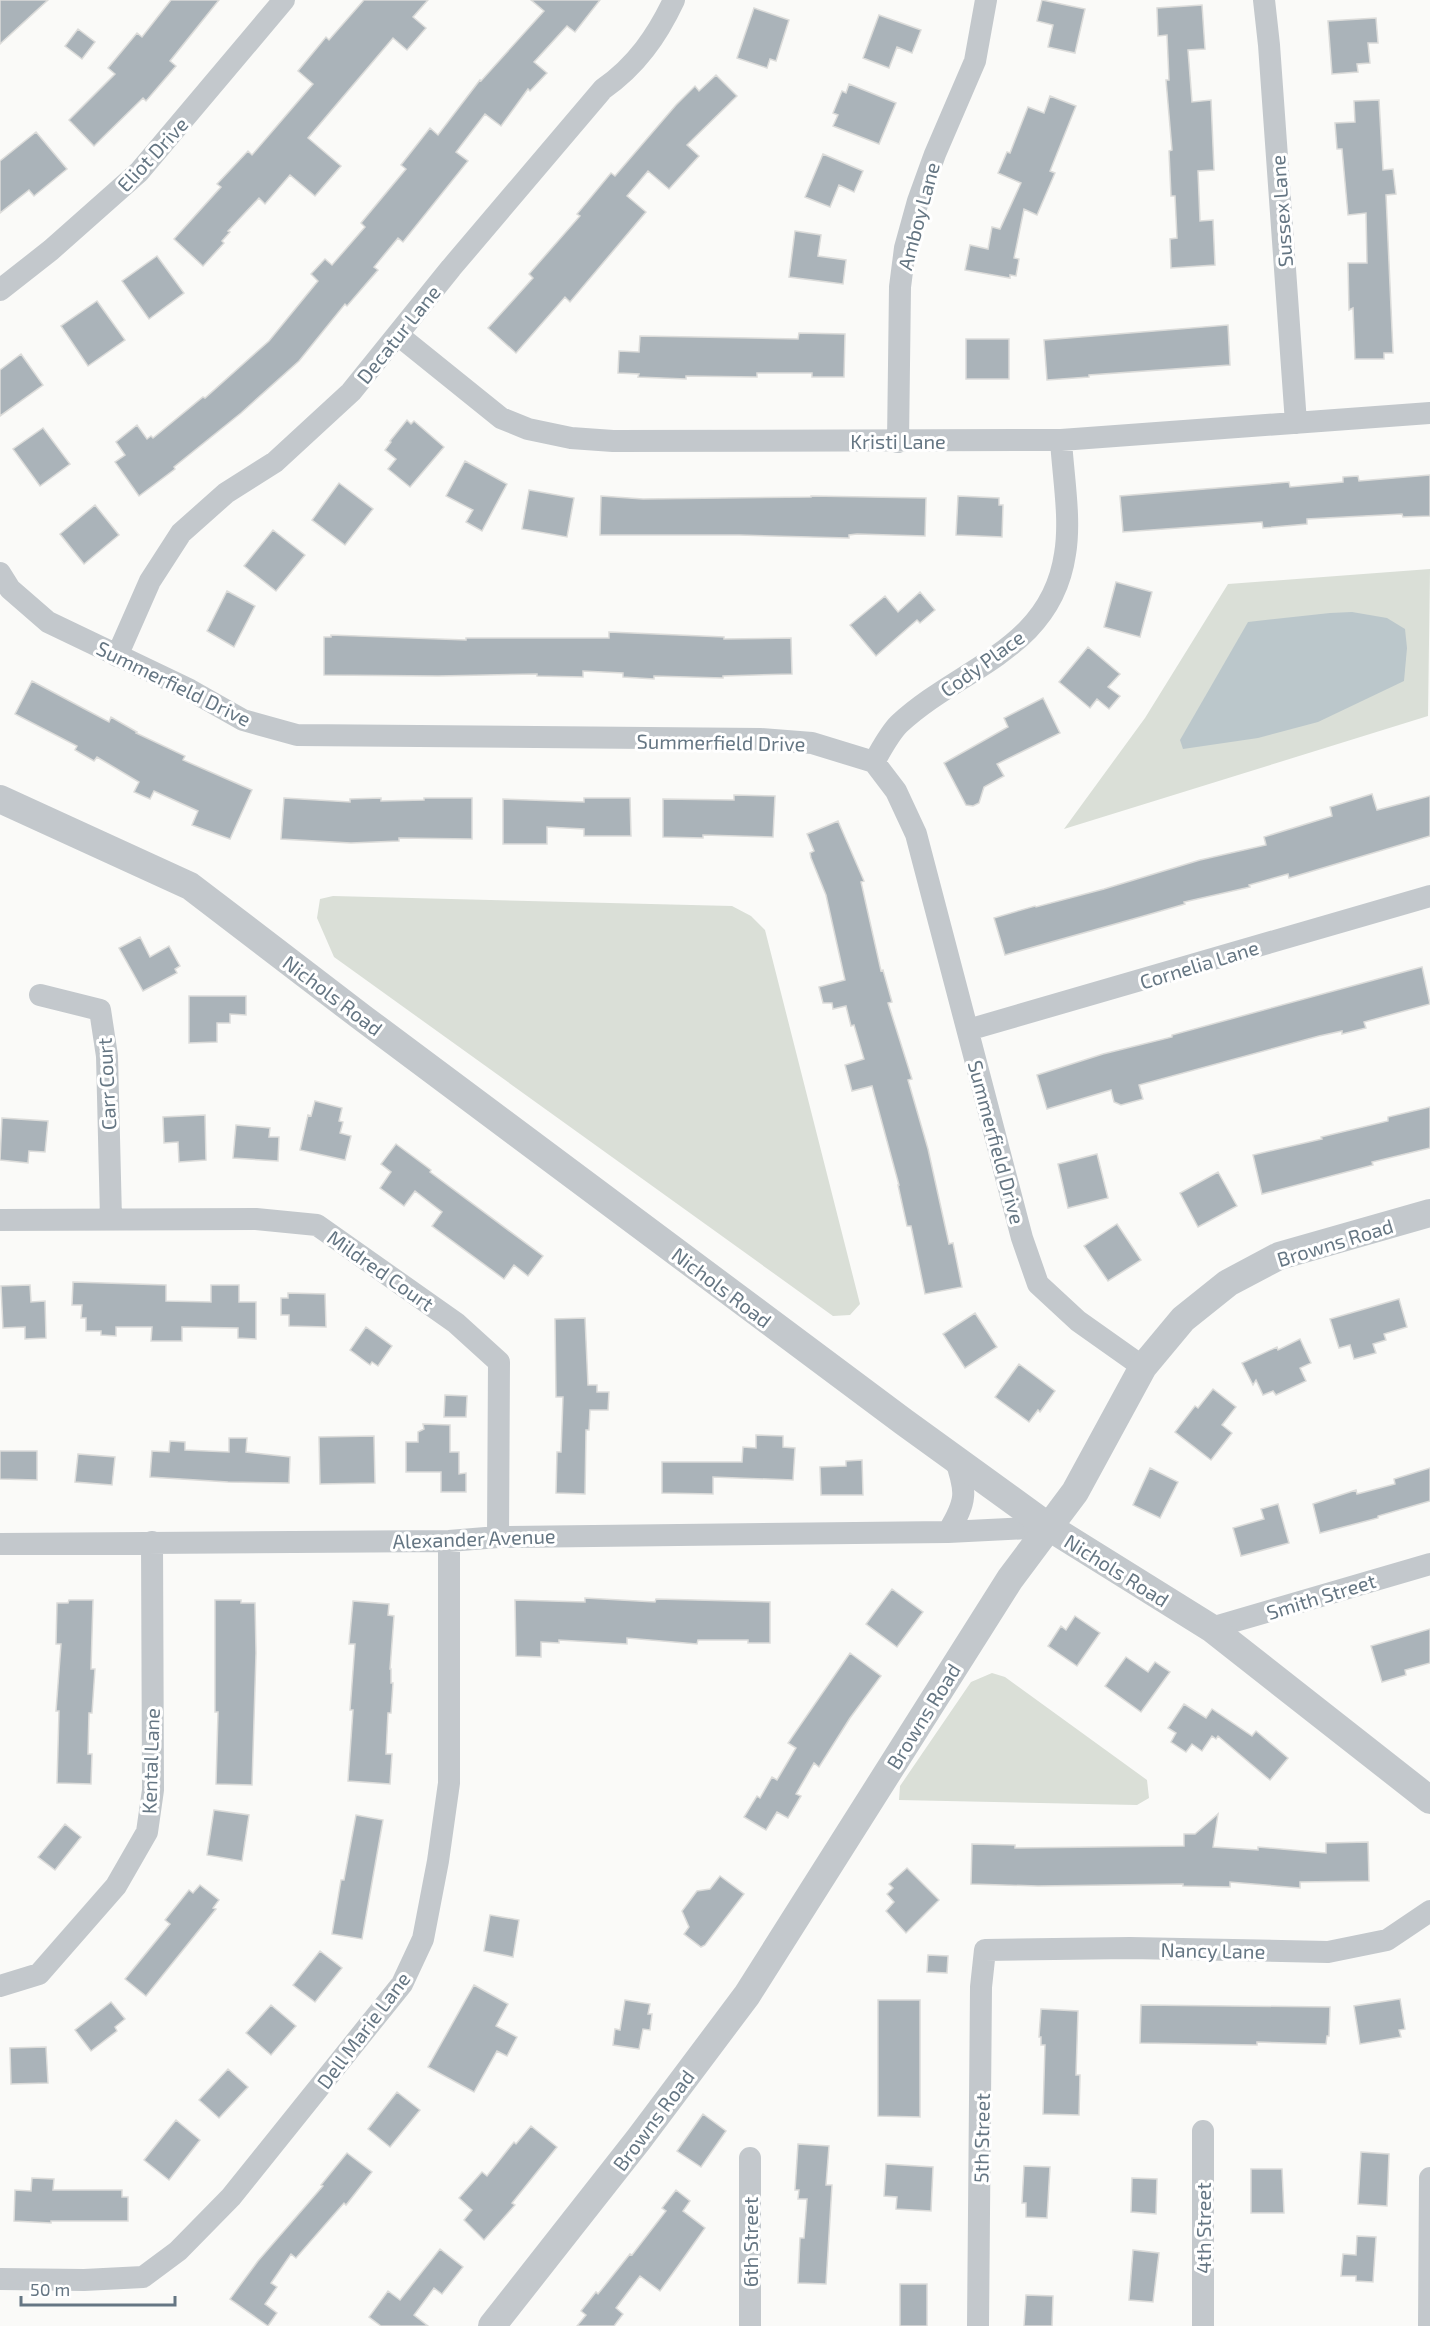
<svg xmlns="http://www.w3.org/2000/svg" width="1430" height="2326" font-family="'Exo 2',sans-serif">
<style>
.green{fill:#dadfd7}
.water{fill:#bbc7cb}
.building{fill:#aab3b9;stroke:#dcdcda;stroke-width:1.5}
.lines{fill:none;stroke-linecap:round;stroke-linejoin:round}
.minor{stroke:#c3c8cc;stroke-width:22}
.tertiary{stroke:#c3c8cc;stroke-width:28}
.labels{text-anchor:middle;dominant-baseline:central;stroke-width:6;stroke-linejoin:round;paint-order:stroke}
.street-label{font-size:20px;fill:#657683;stroke:#fff}
</style>
<rect width="100%" height="100%" fill="#fafaf8"/>
<path class="green" d="M1430,569L1428,716L1064,829L1145,718L1228,584Z
M333,896L732,906L751,916L765,930L860,1304L850,1315L833,1316L334,957L317,918L320,899Z
M992,1673L1005,1677L1147,1780L1149,1798L1137,1805L899,1800L900,1786L971,1682Z"/>
<path class="water" d="M1352,612L1387,618L1405,629L1407,648L1404,681L1318,722L1258,738L1183,749L1180,740L1248,622L1330,613Z"/>
<path class="building" d="M0,0H48L0,44Z
M171,0H219L170,61L176,66L146,101L143,98L94,146L69,120L115,74L108,68L137,33L142,37Z
M364,0H428L413,17L426,28L407,50L393,38L308,138L341,166L315,196L290,175L265,204L259,198L228,231L230,232L222,241L224,243L203,266L174,239L221,187L217,184L248,151L252,155L313,84L298,71L326,37L329,40Z
M531,0H600L575,32L567,26L534,62L547,73L530,91L528,89L501,126L485,114L456,152L468,161L403,242L398,238L374,267L378,270L347,306L345,304L299,361L241,413L174,467L175,469L139,496L115,462L125,455L116,442L137,425L147,439L151,436L153,438L203,397L205,398L269,341L318,281L311,274L325,259L332,265L365,227L361,223L406,169L401,165L430,128L438,135L480,80L481,81L544,11Z
M1042,0L1085,9L1075,53L1048,47L1053,25L1037,21Z
M1202,5L1205,49L1188,50L1192,102L1211,100L1214,170L1198,171L1200,221L1213,220L1215,265L1171,268L1170,239L1177,238L1175,196H1171L1169,151L1172,150L1166,80H1169L1167,35L1158,36L1157,8Z
M754,8L789,20L776,61L770,59L767,68L737,58Z
M879,15L921,30L912,53L897,47L889,68L863,58Z
M1376,18L1378,43H1368L1370,63L1357,64L1358,72L1332,74L1328,21Z
M78,29L95,42L82,59L65,46Z
M716,75L737,96L687,145L699,156L669,189L648,171L627,196L646,212L570,302L565,297L516,353L488,328L533,278L529,274L580,216L577,214L611,173L615,176L676,105L695,86L699,91Z
M849,84L896,103L879,144L833,126L838,115L833,113L842,91L846,93Z
M1050,96L1076,106L1050,171L1055,173L1037,215L1024,209L1014,258L1019,259L1016,276L1010,275V278L965,270L970,245L988,249L992,227L1000,229L1021,183L998,173L1007,152L1010,153L1028,107L1044,113Z
M1379,100L1383,170L1393,169L1396,194L1386,195L1393,353H1384V359H1355L1353,308L1349,310L1348,263H1367L1366,213L1348,215L1342,149H1337L1335,123L1355,122L1354,101Z
M36,132L67,169L34,196L29,190L0,213V161Z
M823,154L863,171L854,192L839,185L830,207L805,197Z
M795,231L821,235L818,256L846,260L843,284L789,277Z
M157,256L184,293L149,319L122,281Z
M97,301L125,340L88,366L61,326Z
M1228,325L1230,365L1089,375V377L1047,380L1044,340Z
M799,333L845,334L844,377H812V373H757V377L686,376V379L638,377L639,374L618,373L619,351L639,352L640,336L798,339Z
M966,339H1009V379H966Z
M21,354L43,385L0,416V370Z
M407,420L411,424L414,421L444,447L410,487L388,469L396,459L385,450L391,442L390,441Z
M43,428L70,464L40,486L13,449Z
M465,461L507,484L482,531L466,522L473,510L446,496Z
M1430,475V516L1403,517L1402,514L1307,519V524L1263,528L1262,522L1123,532L1120,496L1289,482L1290,487L1333,483L1343,482V477L1358,476L1359,481Z
M339,483L373,509L345,545L312,520Z
M529,490L574,498L567,537L522,529Z
M601,496L643,499L811,497V496L926,498L925,536L857,534L849,535V538L739,535H600Z
M958,496L999,498V505H1003L1002,537L956,535Z
M95,505L119,535L84,564L60,534Z
M273,530L305,555L276,591L244,566Z
M1116,582L1152,592L1140,637L1104,627Z
M227,591L255,606L234,647L207,631Z
M920,592L935,610L920,623L917,620L876,656L850,625L885,596L898,612Z
M609,632L724,637V639L791,638L792,674L723,676V678L654,676V679L623,677V673L583,671V677L537,676V674L438,676L324,675V637H331V635L466,640V638H609Z
M1088,647L1120,674L1108,687L1120,696L1109,709L1097,699L1090,708L1059,682Z
M32,681L109,722L111,717L137,732L136,733L185,756L183,760L252,790L230,839L192,825L198,811L154,791L150,799L134,792L139,782L97,757L94,761L75,750L77,746L15,714Z
M1043,698L1060,733L997,764L1004,776L984,787L979,803L973,806L966,805L944,763L1008,727L1004,718Z
M1372,794L1377,810L1430,796V836L1289,878L1288,874L1249,885L1250,887L1184,902L1185,904L1140,917L1005,955L994,918L1035,906L1036,907L1104,889L1200,860L1266,845L1264,837L1332,816L1330,807Z
M734,795L775,796L773,837L703,835V838L663,837V799L734,800Z
M284,798L350,802V799L381,798V801L424,800V798H472V839L399,838V841L351,843L281,839Z
M584,798H630L631,836H584V829L547,827V844H503V799L584,802Z
M838,821L864,881L861,882L881,971L883,970L892,1002L888,1003L912,1079L908,1080L928,1149L949,1244L953,1243L962,1287L925,1294L911,1226H907L898,1185H899L872,1086L852,1091L845,1065L864,1059L854,1025L851,1026L846,1006L833,1009L832,1003H823L819,987L845,980L826,895L811,858L810,853L814,851L807,834Z
M140,937L150,957L169,946L180,966L175,969L177,973L143,991L119,948Z
M1422,967L1430,1004L1364,1022L1366,1028L1342,1034V1031L1319,1036L1139,1085L1143,1099L1121,1105L1114,1102L1111,1090L1047,1109L1037,1075L1103,1054L1172,1037V1035Z
M189,996H246V1015L230,1014V1023H217V1042L189,1043Z
M315,1101L342,1108L339,1121L343,1122L340,1133L351,1136L345,1160L300,1150L308,1115L311,1116Z
M1430,1107V1148L1372,1162L1373,1165L1262,1194L1253,1155L1322,1139L1321,1137L1388,1121V1117Z
M205,1115L206,1160L179,1162L178,1142L164,1143L163,1117Z
M2,1118L48,1121L45,1152L29,1151L28,1163L0,1160Z
M236,1125L270,1128L269,1137H279L278,1161L233,1158Z
M396,1144L431,1170L430,1172L543,1256L528,1276L514,1265L504,1279L432,1226L442,1212L415,1191L404,1206L380,1188L391,1172L381,1164Z
M1097,1154L1108,1198L1068,1208L1058,1164Z
M1218,1172L1237,1206L1198,1227L1180,1193Z
M1117,1224L1141,1260L1108,1281L1084,1246Z
M73,1282L166,1285V1301L211,1302V1285H239V1302H256V1339L238,1338V1328L182,1327V1341H151L152,1327H116V1336L101,1335V1331H86V1318H81L82,1305H72Z
M30,1285L31,1302L45,1301L46,1338L25,1339V1327L3,1328L1,1286Z
M288,1293L325,1294L326,1327L289,1326V1315H281V1298H288Z
M1399,1299L1407,1327L1384,1334L1386,1340L1373,1344L1376,1353L1354,1359L1350,1345L1339,1348L1330,1319Z
M975,1313L997,1347L965,1368L943,1334Z
M585,1318L588,1385H597V1392H609L608,1410H590L589,1430H586L585,1494L556,1493L557,1452H561L563,1397H556L555,1319Z
M366,1327L392,1346L378,1366L372,1362L370,1365L350,1350Z
M1300,1339L1311,1363L1300,1368L1306,1381L1276,1395L1273,1391L1263,1395L1256,1380L1253,1385L1242,1363L1277,1347L1278,1350Z
M1019,1364L1055,1391L1040,1412L1038,1410L1029,1422L995,1397Z
M1213,1389L1236,1407L1222,1425L1232,1433L1211,1460L1175,1432L1195,1406L1198,1408Z
M445,1395L467,1396L466,1417H444Z
M423,1424L450,1425V1452H459V1474L466,1473V1492H441V1472H406V1442H418V1432L424,1429Z
M756,1435L783,1436V1447L795,1448L793,1480L713,1477V1494L662,1493V1462H742L743,1447L756,1448Z
M374,1436L375,1483L320,1484L319,1437Z
M229,1438H247L246,1452L290,1457L289,1483L228,1482L150,1477L152,1451L169,1452L170,1441L185,1442V1450L229,1452Z
M0,1451H37V1480L0,1479Z
M78,1454L115,1457L112,1485L75,1482Z
M862,1460L863,1495H821L820,1467L846,1466V1461Z
M1150,1468L1178,1482L1160,1518L1133,1505Z
M1430,1468V1501L1378,1516V1518L1320,1533L1313,1504L1356,1490L1357,1494L1395,1484L1394,1479Z
M1278,1504L1289,1543L1241,1556L1233,1528L1264,1519L1261,1509Z
M892,1589L923,1612L897,1647L866,1624Z
M585,1598L655,1602L656,1599L770,1602V1643H748V1640H698L697,1644L627,1638V1644L559,1640V1643L541,1642V1657L516,1656L515,1600L585,1602Z
M69,1600H93L91,1669H95L92,1713H89L88,1754H92L91,1784L57,1783L59,1711H56L61,1644H56L57,1603H68Z
M215,1600H241V1603H255L256,1653L252,1785L216,1784L218,1712H215Z
M353,1601L389,1604L388,1615L394,1616L390,1669H391V1683H393L391,1713H388L386,1754H392L390,1784L348,1781L353,1710H350L355,1644H349Z
M1075,1616L1100,1633L1077,1666L1048,1646L1061,1626L1066,1630Z
M1430,1629V1663L1405,1670L1406,1675L1382,1682L1371,1646Z
M850,1653L881,1676L850,1718L819,1767L814,1763L796,1794L801,1796L788,1818L777,1812L766,1830L744,1817L757,1796L760,1798L772,1777L777,1780L796,1748L788,1743Z
M1126,1657L1148,1672L1155,1662L1170,1672L1141,1712L1105,1686Z
M1184,1704L1206,1718L1212,1709L1252,1736L1256,1731L1288,1758L1270,1780L1218,1736L1216,1739L1212,1736L1202,1751L1192,1744L1186,1752L1171,1742L1176,1733L1168,1728Z
M214,1810L249,1815L242,1861L207,1855Z
M1218,1814L1213,1847L1258,1850V1847L1326,1853V1843L1368,1842L1369,1881L1300,1882V1888L1230,1882V1887L1183,1886V1884L1038,1886L971,1884L972,1844L1015,1845V1848L1184,1846V1834H1195Z
M356,1815L383,1820L362,1939L332,1934L341,1880H344Z
M65,1824L81,1837L55,1870L38,1857Z
M907,1868L939,1900L906,1933L886,1911L894,1902L887,1894L893,1888L889,1884Z
M720,1876L744,1894L705,1945L701,1947L684,1934L689,1927L682,1911L697,1891L710,1889Z
M200,1885L219,1900L213,1908L216,1909L146,1996L125,1979L170,1924L165,1920L189,1890L193,1893Z
M490,1915L519,1920L513,1957L484,1951Z
M320,1951L342,1968L315,2002L293,1985Z
M928,1955L948,1956L947,1973L927,1972Z
M474,1985L508,2004L496,2026L517,2037L507,2056L497,2051L474,2092L428,2067Z
M1400,1999L1405,2029L1399,2030L1401,2037L1360,2044L1354,2006Z
M625,2000L650,2004L648,2014H652L650,2030L643,2029L639,2049L613,2045L615,2029L620,2030Z
M878,2000H920V2117L878,2116Z
M111,2002L125,2019L115,2027L117,2031L91,2051L75,2030Z
M271,2005L296,2026L271,2055L246,2033Z
M1141,2005L1330,2007L1329,2036H1327L1326,2044L1257,2042V2045L1140,2043Z
M1041,2009L1078,2011L1076,2075H1080L1079,2115L1043,2114L1045,2045H1041V2037H1039Z
M46,2047L48,2083L11,2084L10,2048Z
M228,2069L248,2087L219,2118L199,2100Z
M397,2092L420,2110L390,2147L368,2129Z
M703,2114L726,2131L701,2167L677,2151Z
M176,2120L200,2140L169,2180L144,2160Z
M531,2126L557,2147L512,2203L515,2205L484,2240L464,2220L472,2210L459,2198L482,2172L487,2176L514,2142L516,2144Z
M798,2144L829,2146L826,2185H832L826,2284L798,2283L800,2238H804L807,2199H798L799,2190H795Z
M1361,2152L1389,2154L1387,2206L1358,2204Z
M347,2153L372,2172L346,2205L344,2203L296,2258L291,2254L271,2283L277,2287L265,2304L277,2313L268,2326L230,2299L258,2261L323,2186L321,2185Z
M886,2164L933,2167L931,2211L896,2209L897,2197L884,2196Z
M1024,2166L1050,2167L1047,2218L1026,2217V2203H1022Z
M1251,2169H1282L1284,2213H1251Z
M32,2178L54,2179L53,2190H122V2197H128V2221H51V2223L14,2221L15,2190L31,2191Z
M1132,2178L1157,2179L1156,2214L1131,2212Z
M676,2190L690,2201L683,2211L705,2228L678,2266L660,2291L640,2276L616,2308L623,2314L614,2326H577L586,2315L581,2311L596,2292L598,2294L630,2254L632,2255L666,2211L662,2208Z
M1357,2236L1376,2237L1373,2282L1356,2281V2276H1341L1343,2254L1356,2255Z
M440,2249L463,2267L442,2294L434,2288L414,2315L428,2326H381L369,2317L388,2291L400,2300Z
M1133,2250L1159,2253L1153,2302L1129,2300Z
M900,2284H927V2326H900Z
M1026,2295L1053,2296L1052,2326H1024Z"/>
<g class="lines">
<path class="minor" d="M1264,0L1269,45L1296,423
M0,290L51,250L139,172L284,0
M398,335L501,418L528,429L571,438L613,441L1061,440L1430,413
M898,442L900,287L905,248L918,201L935,154L975,61L986,0
M0,573L10,589L48,622L190,690L243,720L297,735L760,739L812,743L874,762L896,791L916,834L1022,1238L1038,1284L1078,1321L1143,1367
M117,656L150,581L181,533L226,493L275,462L351,392L451,268L603,89C636,66 657,36 674,0
M874,762C881,750 889,734 899,724C960,667 1051,650 1065,554C1071,519 1063,476 1061,440
M40,995L100,1010L107,1056L111,1219
M968,1030L1430,896
M0,1220L256,1219L317,1225L456,1323L499,1362L498,1537
M948,1532C967,1501 967,1492 955,1458
M0,1544L449,1541L498,1537L948,1532L1049,1527
M1211,1628L1430,1564
M0,1986L39,1974L116,1886L147,1832L153,1790L152,1542
M0,2279L84,2280L143,2277L178,2251L231,2197L402,1984L423,1939L438,1861L449,1783V1541
M750,2326V2158
M978,2326L981,1987L985,1950L1130,1948L1328,1952L1387,1940L1430,1911
M1203,2326V2131
M1429,2326L1430,2178"/>
<path class="tertiary" d="M0,799L190,886L364,1019L904,1422L1049,1527L1211,1628L1430,1800
M492,2326L639,2139L747,1995L1010,1579L1075,1492L1143,1367L1183,1319L1228,1283L1279,1256L1430,1213"/>
</g>
<g class="labels">
<g class="street-label">
<text transform="translate(152 154) rotate(-47)">Eliot Drive</text>
<text transform="translate(1281 211) rotate(-94)">Sussex Lane</text>
<text transform="translate(918 216) rotate(-75)">Amboy Lane</text>
<text transform="translate(398 334) rotate(-51)">Decatur Lane</text>
<text x="898" y="441">Kristi Lane</text>
<text transform="translate(982 663) rotate(-36)">Cody Place</text>
<text transform="translate(174 683) rotate(26)">Summerfield Drive</text>
<text transform="translate(721 742) rotate(1)">Summerfield Drive</text>
<text transform="translate(1199 964) rotate(-17)">Cornelia Lane</text>
<text transform="translate(333 995) rotate(37)">Nichols Road</text>
<text transform="translate(106 1084) rotate(-93)">Carr Court</text>
<text transform="translate(997 1142) rotate(75)">Summerfield Drive</text>
<text transform="translate(1335 1242) rotate(-17)">Browns Road</text>
<text transform="translate(381 1270) rotate(35)">Mildred Court</text>
<text transform="translate(722 1287) rotate(37)">Nichols Road</text>
<text transform="translate(474 1538) rotate(-2)">Alexander Avenue</text>
<text transform="translate(1117 1570) rotate(32)">Nichols Road</text>
<text transform="translate(1321 1596) rotate(-17)">Smith Street</text>
<text transform="translate(923 1716) rotate(-58)">Browns Road</text>
<text transform="translate(150 1761) rotate(-88)">Kental Lane</text>
<text transform="translate(1213 1950) rotate(1)">Nancy Lane</text>
<text transform="translate(363 2030) rotate(-53)">Dell Marie Lane</text>
<text transform="translate(653 2120) rotate(-53)">Browns Road</text>
<text transform="translate(981 2138) rotate(-89)">5th Street</text>
<text transform="translate(1203 2228) rotate(-90)">4th Street</text>
<text transform="translate(750 2242) rotate(-90)">6th Street</text>
</g>
</g>
<path d="M21 2296v9h154v-9" fill="none" stroke="#657683" stroke-width="3"/>
<text x="30" y="2296" font-size="18" fill="#657683" stroke="#ffffff" stroke-width="4.5" paint-order="stroke">50 m</text>
</svg>
